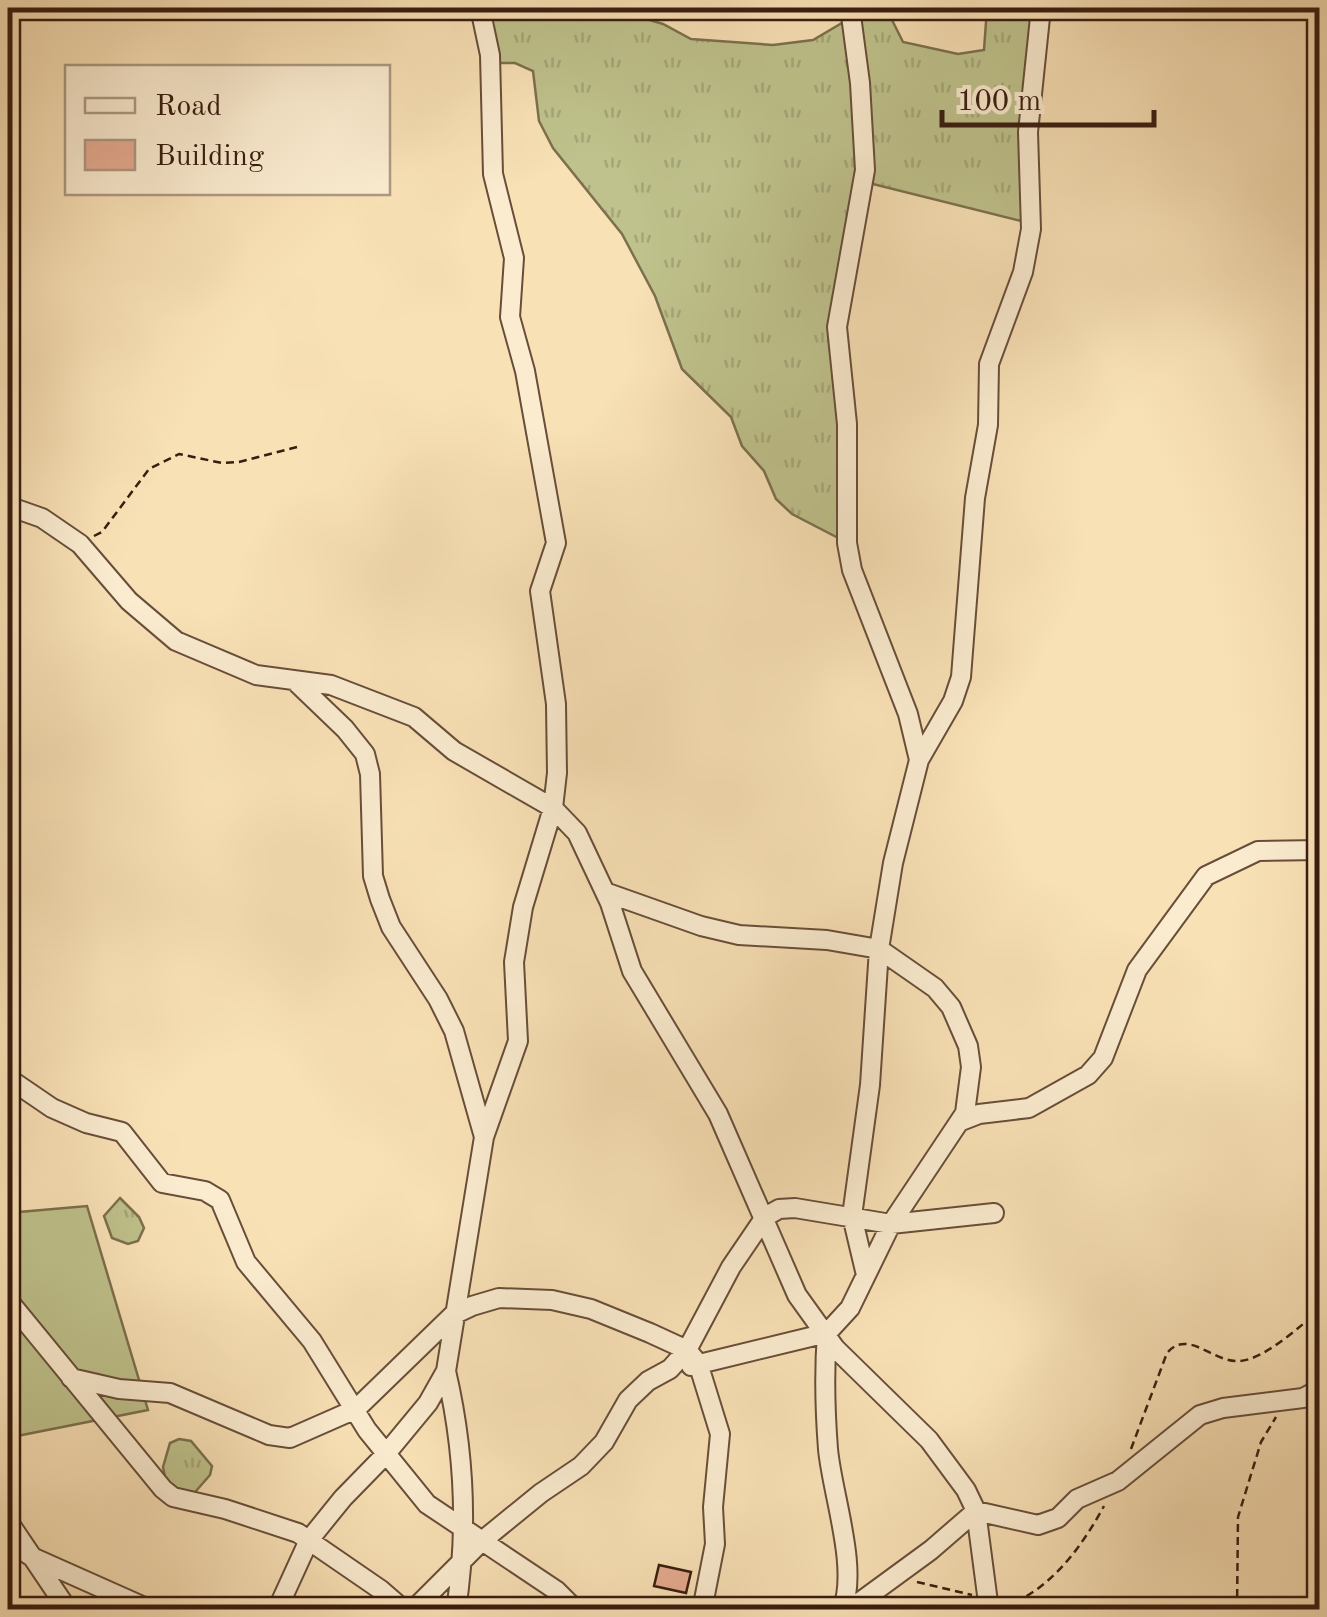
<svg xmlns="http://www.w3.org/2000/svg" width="1327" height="1617" font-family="'Old Standard TT',serif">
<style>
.grass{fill:url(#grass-tufts);stroke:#7c704e;stroke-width:2.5}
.garden{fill:#bfc28c;stroke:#7c704e;stroke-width:2.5}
.building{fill:#e6ac90;stroke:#381d10;stroke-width:2.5}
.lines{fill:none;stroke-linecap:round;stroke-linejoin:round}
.minor-casing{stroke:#684e3a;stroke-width:22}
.path{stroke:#381d10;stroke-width:2.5;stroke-dasharray:8 5;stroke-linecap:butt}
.minor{stroke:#fbecd0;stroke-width:18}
</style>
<defs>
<pattern id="grass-tufts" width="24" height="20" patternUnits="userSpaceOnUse" patternTransform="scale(2.5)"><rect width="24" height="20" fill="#bfc28c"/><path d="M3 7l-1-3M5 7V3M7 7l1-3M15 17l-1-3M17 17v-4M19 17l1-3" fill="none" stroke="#a5a678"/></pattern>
</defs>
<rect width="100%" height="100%" fill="#f9e1b6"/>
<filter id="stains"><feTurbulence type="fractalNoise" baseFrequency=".002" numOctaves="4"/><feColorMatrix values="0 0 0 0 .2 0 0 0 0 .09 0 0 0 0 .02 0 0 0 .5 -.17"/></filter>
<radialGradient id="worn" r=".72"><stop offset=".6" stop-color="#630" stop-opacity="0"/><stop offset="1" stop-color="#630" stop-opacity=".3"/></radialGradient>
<path class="grass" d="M502,8H559L640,17L663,24L691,39L773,45L813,40L842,23L890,16L903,42L958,54L984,50L987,8H1038L1029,223L865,182L845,260L846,542L792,514L776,499L764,471L742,446L731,417L682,369L655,296L622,234L553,148L539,121L533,71L515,63H488L490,23Z
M120,1198L139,1217L144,1228L138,1241L128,1244L112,1238L104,1216Z
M179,1439L191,1441L212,1466L210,1475L189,1499L167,1487L163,1467L170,1443Z"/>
<path class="garden" d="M87,1206L148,1410L12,1437L8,1419V1213Z"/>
<path class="building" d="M659,1565L691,1572L686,1593L654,1586Z"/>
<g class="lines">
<g class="minor-casing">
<path id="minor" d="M850,8L860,83L865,170L837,327L847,424V543L852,570L908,714L919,760
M8,506L42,518L80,544L129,601L176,641L256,675L331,685L414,717L454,751L553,808L577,833L610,903L632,971L718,1114L797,1295L835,1348L929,1440L966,1490L976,1511L989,1610
M295,681L345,729L365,754L370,774L373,876L380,899L391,927L438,999L454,1031L484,1137
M605,892L701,926L739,935L827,940L879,949L935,988L951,1007L968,1046L971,1067L965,1113L891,1224L850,1308L827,1333
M8,1078L52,1108L86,1123L122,1132L162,1183L205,1191L220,1200L246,1262L312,1341L367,1430L427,1504L557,1591L576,1610
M961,1121L979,1114L1029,1108L1088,1075L1103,1058L1137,970L1206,876L1258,851L1320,850
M866,1275L852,1216L870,1085L879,949L893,863L919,760L953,701L961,677L975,498L988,425L989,364L1023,272L1031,229L1028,132L1041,8
M8,1300L163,1489L173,1497L225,1509L298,1533L381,1590L404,1610
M691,1366L827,1333C824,1372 825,1410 828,1449C832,1494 859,1568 842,1610
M71,1378L119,1389L170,1393L269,1435L290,1438L356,1409L453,1315L472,1306L499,1298L552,1300L591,1309L650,1333L687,1350L698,1363L720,1434L713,1507L715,1544L702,1610
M8,1521L68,1610
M8,1541L32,1557L151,1610
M277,1610L309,1540L343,1498L385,1455L428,1403L446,1371
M413,1610L482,1541L541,1493L581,1466L604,1442L628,1400L648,1381L670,1369L687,1350L731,1267L765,1217L779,1209L795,1208L891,1224L994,1213
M456,1610C468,1531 464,1448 446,1371L484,1137L518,1041L514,962L523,907L553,808L557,773L556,704L540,591L556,543L525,371L510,317L514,258L493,174L490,55L480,8
M849,1610L931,1550L976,1511L1038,1525L1058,1518L1077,1499L1118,1481L1200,1415L1223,1408L1303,1398L1320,1389"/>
</g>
<path class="path" d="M94,536L102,532L149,469L179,454L222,463L239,462L297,447
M1131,1449L1167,1353C1188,1328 1213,1363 1239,1361C1264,1360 1300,1326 1320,1310
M917,1582L972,1595
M1003,1607C1050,1591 1081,1548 1104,1506
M1237,1610L1238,1517L1261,1442L1276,1417"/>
<use href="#minor" class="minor"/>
</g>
<rect width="1327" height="1617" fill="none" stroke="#f9e1b6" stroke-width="40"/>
<rect x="10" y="10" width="1307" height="1597" fill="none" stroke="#381d10" stroke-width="5"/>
<rect x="20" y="20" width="1287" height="1577" fill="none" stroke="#381d10" stroke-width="2.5"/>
<rect x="65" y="65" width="325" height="130" fill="#fbecd0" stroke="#ad9983" stroke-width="2.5"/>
<rect x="85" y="98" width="50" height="15" fill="#fbecd0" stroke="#ad9983" stroke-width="2.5"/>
<text x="155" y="115" font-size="30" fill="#381d10">Road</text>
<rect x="85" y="140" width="50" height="30" fill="#e6ac90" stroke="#ad9983" stroke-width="2.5"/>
<text x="155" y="165" font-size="30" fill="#381d10">Building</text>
<path d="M942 110v15h212v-15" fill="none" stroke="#381d10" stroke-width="5"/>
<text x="957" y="110" font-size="30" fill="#381d10" stroke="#fbecd0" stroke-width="8" paint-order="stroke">100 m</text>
<rect width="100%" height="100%" filter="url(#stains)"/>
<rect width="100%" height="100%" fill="url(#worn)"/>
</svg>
